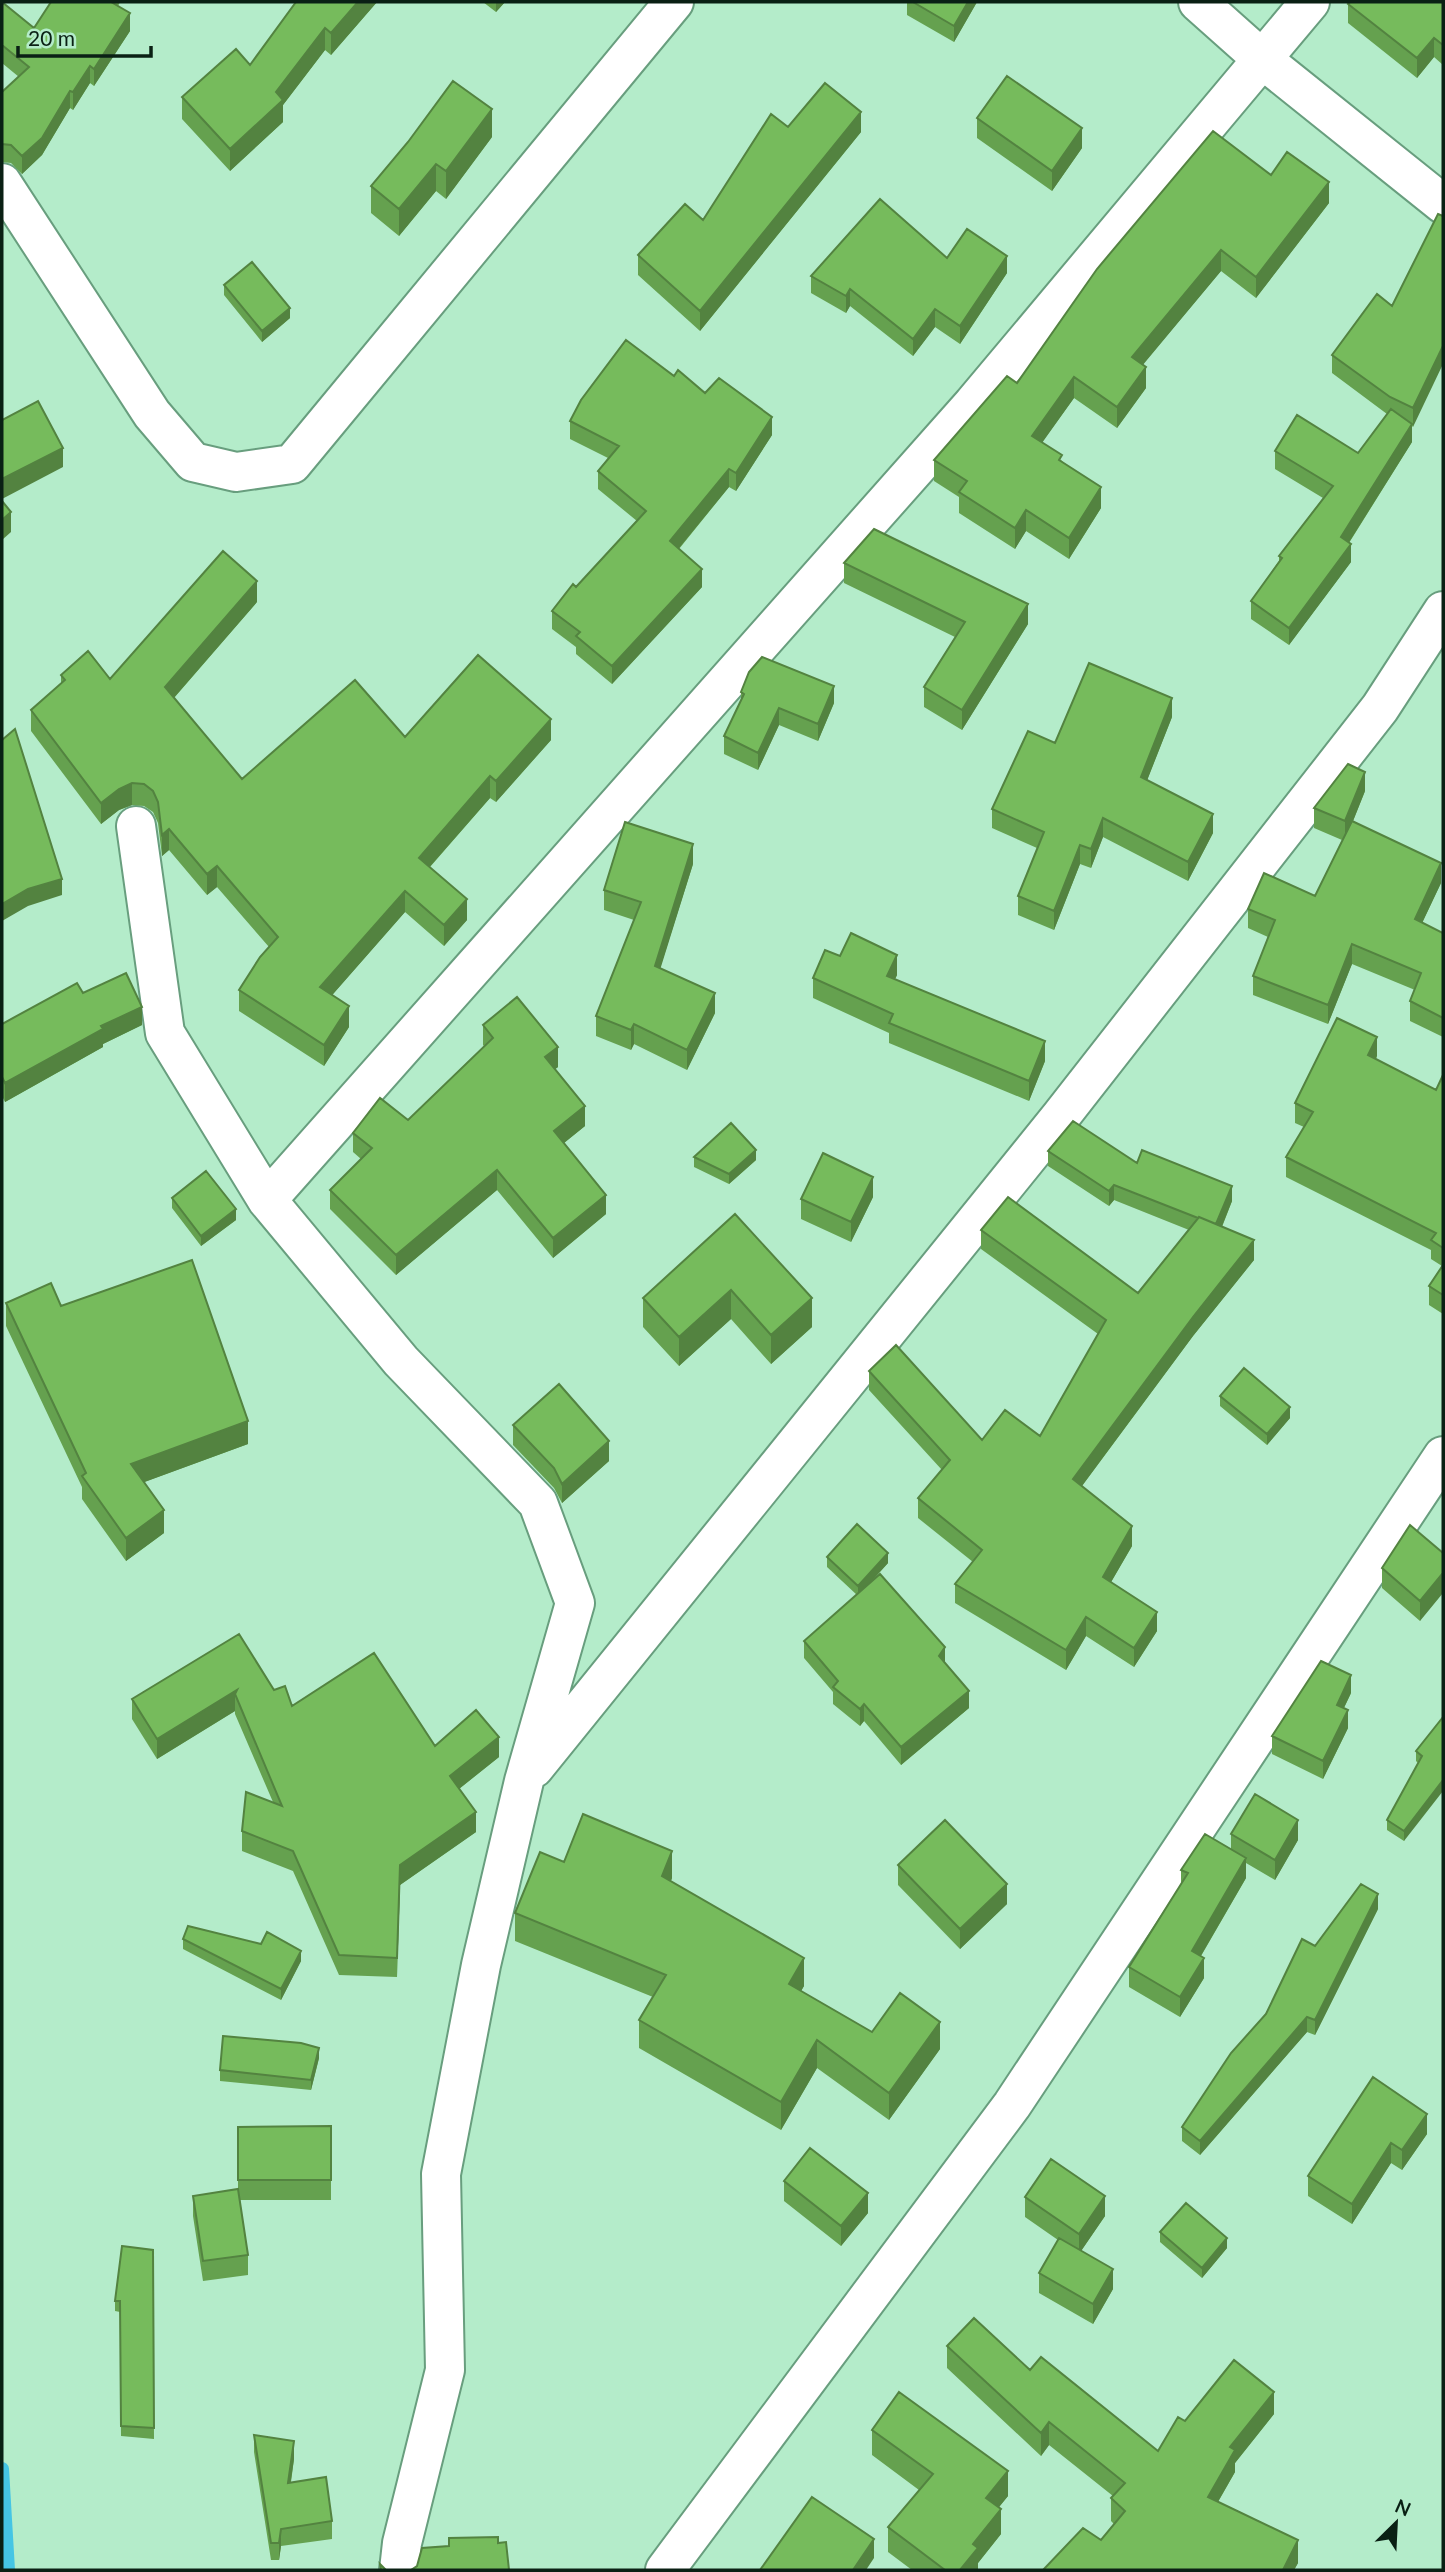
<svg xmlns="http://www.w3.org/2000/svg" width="1445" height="2572" font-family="Lato,sans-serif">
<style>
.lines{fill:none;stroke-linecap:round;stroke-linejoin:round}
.stream{stroke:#45c5e4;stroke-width:14}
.street-casing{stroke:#689e7e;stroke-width:42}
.street{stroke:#fff;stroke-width:38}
.wall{fill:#65a14f}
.shaded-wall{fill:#538340}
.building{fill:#76bb5c;stroke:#538340;stroke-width:2}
</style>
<rect width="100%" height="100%" fill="#b4ecca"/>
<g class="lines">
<path class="stream" d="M2,2469L8,2570"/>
<g class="street-casing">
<path id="street" d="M1198,2L1262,59L1443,204
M2,183L152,414L193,462L236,472L292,464L674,2
M136,826L165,1033L267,1200L401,1361L538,1503L575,1603L524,1781L481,1965L441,2174L445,2370L402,2543L399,2570
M267,1200L973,404L1310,2
M534,1768L1061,1116L1380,708L1443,611
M665,2570L1012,2105L1443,1456"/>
</g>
<use href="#street" class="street"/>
</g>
<path class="wall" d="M2,2L34,28L51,2H120L118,6L130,31L94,86L90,83L73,110L70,108L42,155L22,174L11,163L2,162V92L19,77L2,63Z
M377,2L331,55L325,50L283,105V122L230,171L182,119V97Z
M483,2H505L496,12Z
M907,2H977L954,42L907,15Z
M1443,2V65L1434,57L1417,78L1348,23V4Z
M977,118L1082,148L1052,191L977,138Z
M788,127L861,132L700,331L638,275V255L703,220Z
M492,137L446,199L436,191L399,236L371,213V186Z
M1271,175L1329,203L1256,298L1221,271L1143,364L1146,388L1117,428L1074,398L1042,442L1062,461L1101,508L1069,559L1026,531L1015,549L959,513V497L934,481V460L1017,383Z
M1438,214L1413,427L1412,426V442L1349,543L1351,562L1289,645L1251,619V601L1279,561V556L1323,498L1275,469V451L1358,453L1387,414L1332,373V355L1392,306Z
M947,258L1007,273L960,344L935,327L913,356L850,306L846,313L811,293V276Z
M224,285L290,318L262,342L224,295Z
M674,376L705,393L772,435L736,491L729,487L679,549L702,587L612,684L576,654V647L552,629V611L576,587L637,521L598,489V471L608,458L570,439V421Z
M844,563L1028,624L962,730L924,707V687L955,637L844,583Z
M257,602L174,698L242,779L405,737L551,740L496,802L490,798L430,867L467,920L444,946L405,912L332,995L349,1027L324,1066L239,1011V990L269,947L217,887L207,895L169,850L162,856L158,823L153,812L144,806L132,805L119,810L101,824L31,731V710L61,685V675L110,679Z
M741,692L834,703L818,741L779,725L758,770L724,754V736L741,700Z
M1172,717L1147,780L1213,833L1188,881L1103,837L1091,868L1080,864L1054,930L1018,915V896L1037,848L992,828V809L1055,743Z
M1365,791L1353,821L1441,883L1422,923L1443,933V1037L1410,1021V1001L1415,990L1352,964L1328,1024L1253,995V976L1268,937L1248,928V909L1315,896L1342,840L1314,828V808Z
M693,864L660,968L715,1013L687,1070L634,1044L631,1050L596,1036V1016L634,920L604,910V890Z
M840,956L897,975L895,979L1045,1061L1029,1101L889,1043V1033L813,998V978Z
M83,993L142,1025L103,1044V1047L5,1102L2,1096V1024Z
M483,1025L558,1067L555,1069L585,1126L564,1143L606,1214L553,1258L497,1190L396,1275L330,1209V1190L361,1159L353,1152V1133L408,1120L484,1046L483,1045Z
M1377,1056L1376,1059L1436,1090L1443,1075V1314L1429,1305V1286L1442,1266L1431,1259V1250L1286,1177V1157L1304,1127L1295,1123V1103Z
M1048,1151L1137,1163L1232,1201L1222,1227L1254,1260L1193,1336L1082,1486L1132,1546L1111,1582L1157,1631L1134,1667L1086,1636L1066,1670L955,1603V1584L973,1562L918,1518V1498L942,1470L869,1390V1371L982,1440L1040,1436L1098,1334L981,1249V1230L1138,1293L1189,1230L1114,1200L1109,1206L1048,1166Z
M694,1157L756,1160L729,1184L694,1167Z
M873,1197L851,1242L801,1219V1199Z
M172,1198L236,1220L201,1246L172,1208Z
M735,1214L812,1327L771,1364L731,1319L679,1366L643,1327V1298Z
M6,1303L61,1306L248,1444L144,1482L164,1533L126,1561L82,1499V1487L6,1326Z
M1220,1396L1290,1418L1267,1445L1220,1406Z
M513,1425L609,1461L562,1503L554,1488L513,1445Z
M1443,1553L1420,1621L1382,1588V1568Z
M827,1557L888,1563L869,1584L945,1664L969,1708L901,1765L864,1721L860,1726L833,1704V1692L804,1658V1641L857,1595L827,1567Z
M274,1690L292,1706L435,1746L499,1757L459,1789L476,1832L400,1885L397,1977L339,1975L293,1871L242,1851V1831L273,1802L235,1714V1711L157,1759L132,1719V1699Z
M1351,1693L1344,1708L1348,1728L1323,1779L1272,1754V1736Z
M1443,1717L1404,1841L1387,1830V1820L1418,1763L1416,1761V1751Z
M1231,1834L1298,1840L1275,1880L1246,1863V1878L1201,1956L1204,1978L1180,2017L1129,1987V1967L1181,1884V1870L1231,1849Z
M564,1862L672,1878L671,1881L804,1986L801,1991L872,2032L940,2049L889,2120L817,2068L781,2130L639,2048V2020L653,1997L515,1941V1913Z
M898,1865L1007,1904L960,1949L898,1885Z
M1378,1909L1315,2035L1307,2032L1200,2155L1182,2141V2127L1315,1946Z
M183,1939L301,1961L281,2000L183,1949Z
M319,2058L311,2090L220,2081V2070Z
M1373,2077L1427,2134L1402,2170L1391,2163L1352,2224L1308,2196V2176Z
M331,2126V2200H240L248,2255V2275L203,2281L193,2216V2196L238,2189V2127Z
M784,2181L868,2213L841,2246L784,2201Z
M1025,2197L1105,2216L1081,2251L1113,2289L1093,2324L1039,2293V2273L1058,2240L1025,2217Z
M1160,2232L1227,2248L1202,2278L1160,2242Z
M153,2250L154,2439L121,2436L120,2312L115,2311V2301Z
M947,2346L1030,2370L1158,2451L1185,2421L1274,2414L1235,2463V2472L1218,2502L1298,2563L1294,2570H1043L1101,2540L1114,2524L1111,2521V2498L1113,2496L1049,2445L1041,2456L947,2368Z
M872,2430L1008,2496L999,2507L1001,2534L978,2563V2570H912L888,2552V2527L919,2490L872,2455Z
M254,2435L294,2459L291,2482L332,2521V2539L281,2546L279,2560H271L254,2452Z"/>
<path class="shaded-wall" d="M358,2H377L331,55V33Z
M496,2H505L496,12Z
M968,2H977L954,42V26Z
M130,13V31L94,86V69Z
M325,28V50L283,105V122L230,171V149L276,92Z
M1434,38V57L1417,78V58Z
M90,66V83L73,110V92Z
M70,91V108L42,155L22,174V156Z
M492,109V137L446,199V171Z
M861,112V132L700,331V311Z
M1082,128V148L1052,191V171Z
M436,164V191L399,236V209Z
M1329,182V203L1256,298V277Z
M1221,250V271L1132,378V357Z
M1007,256V273L960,344V326Z
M850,289V306L846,313V296Z
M290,308V318L262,342V331Z
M935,309V327L913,356V339Z
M1443,346V364L1413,427V408Z
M1146,367V388L1117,428V407Z
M1074,377V398L1032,457V436Z
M772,417V435L736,491V473Z
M1412,424V442L1341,555V537Z
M63,448V467L2,499V479Z
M729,469V487L670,559V541Z
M1101,487V508L1069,559V538Z
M1026,510V531L1015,549V528Z
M11,512V532L2,540V520Z
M1351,544V562L1289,645V628Z
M702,569V587L612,684V666Z
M257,581V602L165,708V687Z
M1028,604V624L962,730V710Z
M834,686V703L818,741V724Z
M1172,698V717L1141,796V777Z
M779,708V725L758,770V753Z
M551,719V740L496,802V781Z
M1365,772V791L1345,841V821Z
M490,776V798L419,879V858Z
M132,783V805L119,810L101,824V803L119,789Z
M1213,814V833L1188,881V862Z
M1103,818V837L1091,868V849Z
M169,829V850L162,856V835Z
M693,844V864L655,986V966Z
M1080,845V864L1054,930V911Z
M1441,863V883L1415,938V919Z
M217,866V887L207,895V874Z
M62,879V895L28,906L2,921V904L28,889Z
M405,891V912L320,1009V987Z
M467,899V920L444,946V925Z
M1352,944V964L1328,1024V1005Z
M897,955V975L887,996V976Z
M715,993V1013L687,1070V1050Z
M349,1006V1027L324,1066V1045Z
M142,1007V1025L103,1044V1047L5,1102V1083L101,1026Z
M634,1024V1044L631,1050V1030Z
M1377,1037V1056L1368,1074V1055Z
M1045,1041V1061L1029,1101V1081Z
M558,1047V1067L545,1077V1057Z
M585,1106V1126L554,1151V1131Z
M756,1150V1160L729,1184V1174Z
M497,1170V1190L396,1275V1255Z
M873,1177V1197L851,1242V1222Z
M1114,1185V1200L1109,1206V1191Z
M1232,1186V1201L1216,1241V1226Z
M606,1195V1214L553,1258V1238Z
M236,1209V1220L201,1246V1236Z
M1254,1240V1260L1193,1336L1073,1498V1479L1193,1317Z
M731,1290V1319L679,1366V1337Z
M812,1298V1327L771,1364V1335Z
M1290,1407V1418L1267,1445V1434Z
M248,1421V1444L131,1487V1464Z
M609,1441V1461L562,1503V1484Z
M164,1510V1533L126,1561V1538Z
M1132,1526V1546L1103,1596V1577Z
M888,1553V1563L858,1596V1586Z
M1443,1573V1593L1420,1621V1601Z
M1157,1612V1631L1134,1667V1648Z
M1086,1617V1636L1066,1670V1650Z
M945,1647V1664L939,1656Z
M1351,1675V1693L1337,1722V1705Z
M237,1690L235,1694V1711L157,1759V1739Z
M969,1691V1708L901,1765V1747Z
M864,1704V1721L860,1726V1709Z
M1348,1710V1728L1323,1779V1761Z
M499,1737V1757L450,1796V1776Z
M1443,1780V1791L1404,1841V1831Z
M476,1812V1832L400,1885L397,1977L400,1865Z
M1298,1820V1840L1275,1880V1860Z
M672,1851V1878L662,1903V1876Z
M1246,1858V1878L1192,1971V1951Z
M1007,1884V1904L960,1949V1929Z
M1378,1894V1909L1315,2035V2020Z
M301,1951V1961L281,2000V1989Z
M804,1958V1986L789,2011V1984Z
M1204,1958V1978L1180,2017V1997Z
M1307,2017V2032L1200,2155V2141Z
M940,2022V2049L889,2120V2093Z
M817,2040V2068L781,2130V2102Z
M319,2048V2058L311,2090V2080Z
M1427,2114V2134L1402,2170V2150Z
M1391,2143V2163L1352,2224V2204Z
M868,2193V2213L841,2246V2226Z
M1105,2196V2216L1079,2254V2234Z
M1227,2238V2248L1202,2278V2268Z
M1113,2269V2289L1093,2324V2304Z
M1274,2392V2414L1235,2463V2472L1208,2519V2497L1230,2447Z
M1049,2422V2445L1041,2456V2433Z
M294,2441V2459L288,2500V2483Z
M1008,2471V2496L986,2523V2498Z
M1001,2509V2534L978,2563V2570H960L973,2544Z
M281,2529V2546L279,2560V2543Z
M874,2539V2558L866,2570H853Z
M1298,2540V2563L1294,2570H1283Z"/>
<path class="building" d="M2,2L34,28L51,2H111L130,13L94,69L90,66L73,92L70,91L42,138L22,156L11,145L2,144V92L29,67L2,45Z
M296,2H358L331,33L325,28L276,92L283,100L230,149L182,97L236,49L250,65Z
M913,2H968L954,26Z
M1350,2H1443V45L1434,38L1417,58L1348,4Z
M1007,76L1082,128L1052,171L977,118Z
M453,81L492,109L446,171L436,164L399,209L371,186L408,142Z
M825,83L861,112L700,311L638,255L685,204L703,220L771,114L788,127Z
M1213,131L1271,175L1287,152L1329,182L1256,277L1221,250L1132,357L1146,367L1117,407L1074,377L1032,436L1062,455L1059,460L1101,487L1069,538L1026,510L1015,528L959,492L967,481L934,460L1007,376L1017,383L1097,269Z
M880,199L947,258L967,229L1007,256L960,326L935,309L913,339L850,289L846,296L811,276Z
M1438,214L1443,216V346L1413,408L1390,397L1332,355L1377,294L1392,306Z
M252,262L290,308L262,331L224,285Z
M626,340L674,376L678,370L705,393L719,378L772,417L736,473L729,469L670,541L702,569L612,666L576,636L580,632L552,611L573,584L576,587L646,511L598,471L619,446L570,421L581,400Z
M38,401L63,448L2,479V420Z
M1391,409L1412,424L1341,537L1351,544L1289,628L1251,601L1282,558L1279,556L1333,486L1275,451L1297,415L1358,453Z
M2,501L11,512L2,520Z
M874,529L1028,604L962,710L924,687L965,622L844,563Z
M223,551L257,581L165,687L242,779L355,680L405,737L478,655L551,719L496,781L490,776L419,858L467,899L444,925L405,891L320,987L349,1006L324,1045L239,990L260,957L278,937L217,866L207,874L169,829L162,835L158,802L153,791L144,784L132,783L119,789L101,803L31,710L65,680L61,675L88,651L110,679Z
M762,657L834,686L818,724L779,708L758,753L724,736L744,694L741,692L749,672Z
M1089,663L1172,698L1141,777L1213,814L1188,862L1103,818L1091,849L1080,845L1054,911L1018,896L1044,832L992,809L1028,731L1055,743Z
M15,729L62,879L28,889L2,904V740Z
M1348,764L1365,772L1345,821L1314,808Z
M1352,821L1441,863L1415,919L1443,933V1018L1410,1001L1421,973L1352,944L1328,1005L1253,976L1275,920L1248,909L1264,873L1315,896Z
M625,822L693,844L655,966L715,993L687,1050L634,1024L631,1030L596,1016L641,902L604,890Z
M851,933L897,955L887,976L1045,1041L1029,1081L889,1023L893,1014L813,978L825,950L840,956Z
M126,973L142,1007L101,1026L103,1029L5,1083L2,1077V1024L77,983L83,993Z
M517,997L558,1047L545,1057L585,1106L554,1131L606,1195L553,1238L497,1170L396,1255L330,1190L372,1148L353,1133L380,1098L408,1120L493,1038L483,1025Z
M1337,1018L1377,1037L1368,1055L1436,1090L1443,1075V1248L1431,1240L1436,1233L1286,1157L1313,1112L1295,1103Z
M1073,1121L1137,1163L1142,1150L1232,1186L1216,1224L1199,1217L1198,1218L1114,1185L1109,1191L1048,1151Z
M731,1123L756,1150L729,1174L694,1157Z
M823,1153L873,1177L851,1222L801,1199Z
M206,1171L236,1209L201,1236L172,1198Z
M1008,1197L1138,1293L1199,1217L1254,1240L1193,1317L1073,1479L1132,1526L1103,1577L1157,1612L1134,1648L1086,1617L1066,1650L955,1584L982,1550L918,1498L950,1460L869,1371L896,1345L982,1440L1005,1410L1040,1436L1106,1320L981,1230Z
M735,1214L812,1298L771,1335L731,1290L679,1337L643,1298Z
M192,1260L248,1421L131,1464L164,1510L126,1538L82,1476L86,1473L6,1303L51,1283L61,1306Z
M1443,1265V1295L1429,1286Z
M1244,1368L1290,1407L1267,1434L1220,1396Z
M559,1384L609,1441L562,1484L554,1468L513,1425Z
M857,1524L888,1553L858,1586L827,1557Z
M1410,1525L1443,1553V1573L1420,1601L1382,1568Z
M880,1574L945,1647L939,1656L969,1691L901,1747L864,1704L860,1709L833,1687L838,1681L804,1641Z
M239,1634L274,1690L285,1686L292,1706L374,1653L435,1746L476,1710L499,1737L450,1776L476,1812L400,1865L397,1958L339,1955L293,1851L242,1831L246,1792L282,1806L235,1694L237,1690L157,1739L132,1699Z
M1321,1661L1351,1675L1337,1705L1348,1710L1323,1761L1272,1736Z
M1443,1717V1780L1404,1831L1387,1820L1422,1756L1416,1751Z
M1255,1794L1298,1820L1275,1860L1231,1834Z
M583,1814L672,1851L662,1876L804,1958L789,1984L872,2032L900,1993L940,2022L889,2093L817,2040L781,2102L639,2020L666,1975L515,1913L540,1852L564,1862Z
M945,1820L1007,1884L960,1929L898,1865Z
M1205,1834L1246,1858L1192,1951L1204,1958L1180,1997L1129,1967L1188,1873L1181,1870Z
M1361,1884L1378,1894L1315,2020L1307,2017L1200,2141L1182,2127L1231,2053L1266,2014L1302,1939L1315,1946Z
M188,1926L261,1944L267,1932L301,1951L281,1989L183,1939Z
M223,2036L301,2043L319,2048L311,2080L220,2070Z
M1373,2077L1427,2114L1402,2150L1391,2143L1352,2204L1308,2176Z
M331,2126V2180H238V2127Z
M810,2148L868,2193L841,2226L784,2181Z
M1051,2159L1105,2196L1079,2234L1025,2197Z
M238,2189L248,2255L203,2261L193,2196Z
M1186,2203L1227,2238L1202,2268L1160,2232Z
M1059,2238L1113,2269L1093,2304L1039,2273Z
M122,2246L153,2250L154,2428L121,2426L120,2301H115Z
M974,2318L1030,2370L1041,2357L1158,2451L1178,2417L1185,2421L1234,2360L1274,2392L1230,2447L1235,2450L1208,2497L1298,2540L1283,2570H1043L1083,2528L1101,2540L1125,2511L1111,2498L1125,2483L1049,2422L1041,2433L947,2346Z
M899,2392L1008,2471L986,2498L1001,2509L973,2544L978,2548L960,2570H945L888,2527L933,2474L872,2430Z
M254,2435L294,2441L288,2483L326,2477L332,2521L281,2529L279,2543H271Z
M812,2497L874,2539L853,2570H760Z
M498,2537V2543L506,2542L509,2570H411L417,2566L422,2548L449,2546V2538Z
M380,2564L386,2570H381Z"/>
<rect width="1445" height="2572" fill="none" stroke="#0a2014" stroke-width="7"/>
<g transform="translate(1396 2523) rotate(24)" stroke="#b4ecca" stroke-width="5" paint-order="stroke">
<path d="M0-5L12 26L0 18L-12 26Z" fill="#0a2014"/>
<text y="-10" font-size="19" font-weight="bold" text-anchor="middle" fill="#0a2014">N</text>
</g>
<path d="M18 46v10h133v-10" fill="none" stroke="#0a2014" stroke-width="3.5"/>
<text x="28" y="46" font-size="21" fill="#0a2014" stroke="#b4ecca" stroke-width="5" paint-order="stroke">20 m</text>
</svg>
